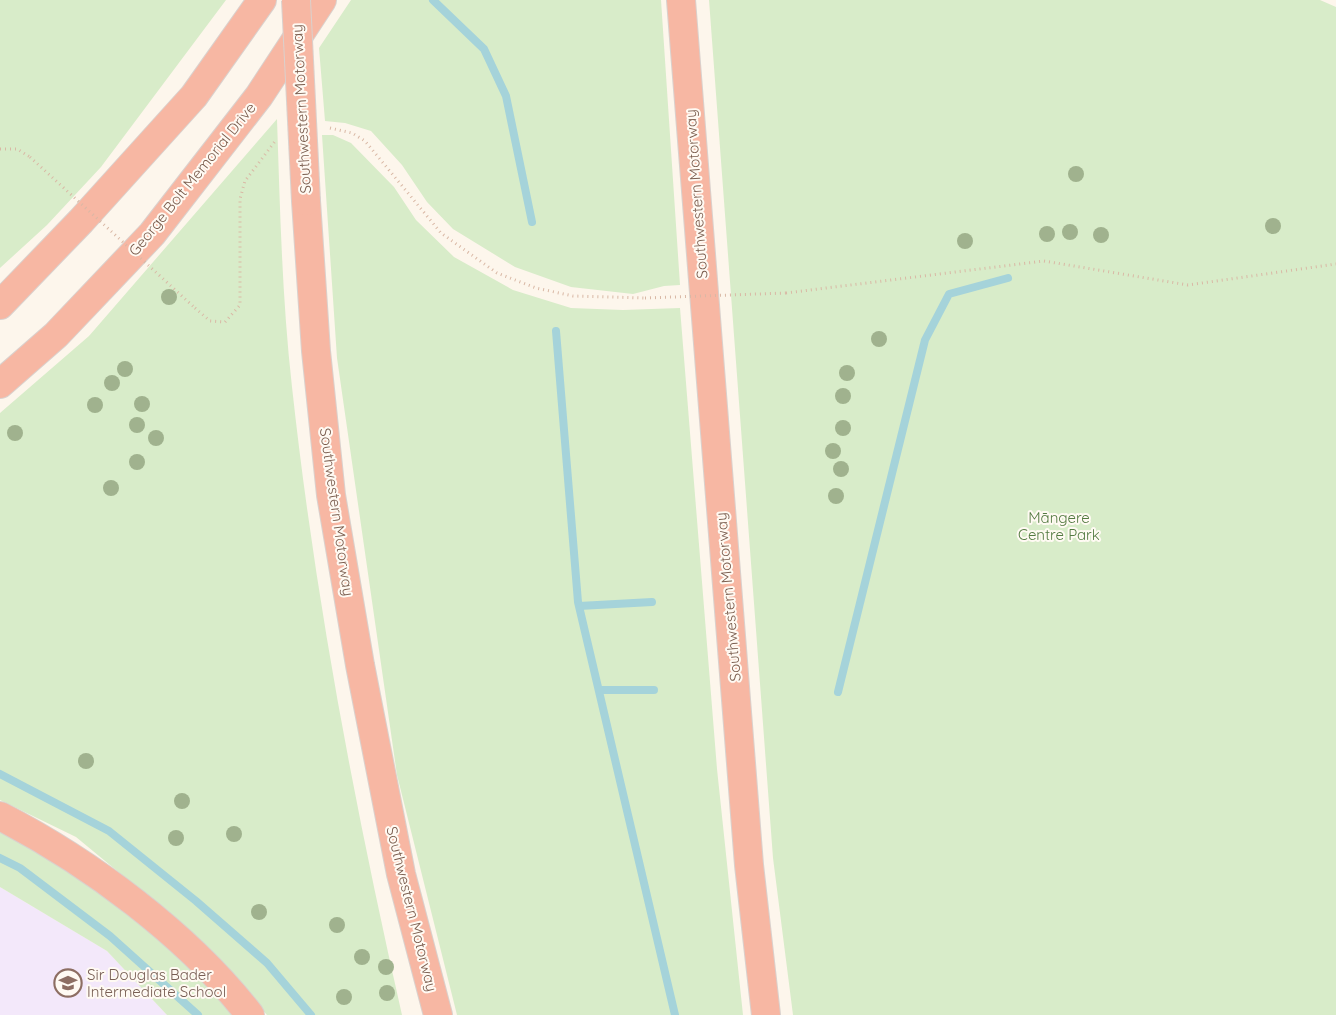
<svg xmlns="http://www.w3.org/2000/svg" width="1336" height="1015" font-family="Quicksand,sans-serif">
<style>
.education{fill:#f3e8fa}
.green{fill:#d8ecc9}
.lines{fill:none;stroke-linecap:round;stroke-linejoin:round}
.stream{stroke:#a5d3da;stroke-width:8}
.motorway-casing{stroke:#dad1cd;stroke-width:30}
.path{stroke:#d9b8a5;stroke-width:3;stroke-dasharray:1 4;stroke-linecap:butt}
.motorway{stroke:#f7b7a3;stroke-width:28}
.motorway-bridge-casing{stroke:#dad1cd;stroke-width:30;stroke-linecap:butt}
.path-bridge{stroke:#d9b8a5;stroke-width:3;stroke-dasharray:1 4;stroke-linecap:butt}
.motorway-bridge{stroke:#f7b7a3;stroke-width:28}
.tree{fill:#a0b28e}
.labels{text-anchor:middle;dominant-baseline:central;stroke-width:4;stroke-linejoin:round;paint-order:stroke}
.street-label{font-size:15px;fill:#7a5c4d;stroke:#fffaf3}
.park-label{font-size:15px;fill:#537a41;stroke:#fffaf3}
.education-label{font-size:15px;fill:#785e54;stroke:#fffaf3;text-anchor:start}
</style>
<rect width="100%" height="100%" fill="#fdf6ec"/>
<path class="education" d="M0,887L107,951L167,1015H0Z"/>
<path class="green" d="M0,0H226L101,167L47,225L0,268Z
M351,0H661L680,285L664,286L633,294L571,287L515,267L453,229L427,202L402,165L371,131L345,123L325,121L319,48Z
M709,0H1320L1336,7V1015H793L773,858Z
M277,119C280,208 282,299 292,387C315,598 355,808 402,1015H267L179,922L76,837L0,800V413L89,336Z
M322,135H333L351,143L394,187L416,220L454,257L513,290L571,308L623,310L680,308L717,769L743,1015H457L397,775L337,358Z
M0,822L132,911L238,1015H167L107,951L0,887Z"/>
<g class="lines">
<path class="stream" d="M433,0L484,49L506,96L532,222
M556,331L578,602L675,1015
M579,606L652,602
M600,690H654
M838,692L925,340L949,294L1008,278
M0,774L109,831L196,901L267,963L311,1015
M0,858L20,868L110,936L198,1015"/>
<g class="motorway-casing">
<path id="motorway" d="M681,0L749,865L766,1015
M306,201L316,351L331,495L360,665L401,874L438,1015
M0,305L81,221L194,96L262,0
M0,384L56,335L152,234L259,96L322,0
M0,816C89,862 188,935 250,1015"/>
</g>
<path class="path" d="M330,128L352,133L365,141L441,233L497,273L536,288L573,296L645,298
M0,149H17L30,157
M786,293L1044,261L1188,285L1336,264
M195,308L210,321L225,322L240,305V199L245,181L276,140"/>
<use href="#motorway" class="motorway"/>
<g class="motorway-bridge-casing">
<path id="motorway-bridge" d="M296,0L306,201"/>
</g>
<path class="path-bridge" d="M30,157L195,308
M645,298L786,293"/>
<use href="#motorway-bridge" class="motorway-bridge"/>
</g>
<g class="tree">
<circle cx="1076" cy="174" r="8"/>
<circle cx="1273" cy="226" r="8"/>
<circle cx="1070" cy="232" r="8"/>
<circle cx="1047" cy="234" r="8"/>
<circle cx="1101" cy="235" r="8"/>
<circle cx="965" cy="241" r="8"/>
<circle cx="169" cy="297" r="8"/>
<circle cx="879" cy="339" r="8"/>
<circle cx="125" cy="369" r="8"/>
<circle cx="847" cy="373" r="8"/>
<circle cx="112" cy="383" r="8"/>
<circle cx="843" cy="396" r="8"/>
<circle cx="142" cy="404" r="8"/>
<circle cx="95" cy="405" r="8"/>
<circle cx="137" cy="425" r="8"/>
<circle cx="843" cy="428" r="8"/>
<circle cx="15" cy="433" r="8"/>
<circle cx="156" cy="438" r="8"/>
<circle cx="833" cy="451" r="8"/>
<circle cx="137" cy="462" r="8"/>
<circle cx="841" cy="469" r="8"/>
<circle cx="111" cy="488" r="8"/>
<circle cx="836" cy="496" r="8"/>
<circle cx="86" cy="761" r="8"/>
<circle cx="182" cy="801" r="8"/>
<circle cx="234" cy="834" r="8"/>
<circle cx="176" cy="838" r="8"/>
<circle cx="259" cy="912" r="8"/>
<circle cx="337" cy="925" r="8"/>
<circle cx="362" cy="957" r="8"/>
<circle cx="386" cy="967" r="8"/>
<circle cx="387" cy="993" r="8"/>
<circle cx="344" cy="997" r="8"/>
</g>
<defs>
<g id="school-ring" transform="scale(1.4375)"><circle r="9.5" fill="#fffaf3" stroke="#8d6e63" stroke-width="1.5"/><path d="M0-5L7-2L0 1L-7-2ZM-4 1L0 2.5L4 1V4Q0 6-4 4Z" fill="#8d6e63"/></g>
</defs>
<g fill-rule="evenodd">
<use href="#school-ring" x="68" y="983"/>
</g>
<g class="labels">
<g class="street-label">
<text transform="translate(301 109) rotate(-93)">Southwestern Motorway</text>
<text transform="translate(192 179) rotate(-51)">George Bolt Memorial Drive</text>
<text transform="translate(696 194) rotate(-94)">Southwestern Motorway</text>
<text transform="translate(337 512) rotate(82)">Southwestern Motorway</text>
<text transform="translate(728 597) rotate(-95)">Southwestern Motorway</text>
<text transform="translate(412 909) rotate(76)">Southwestern Motorway</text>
</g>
<g class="park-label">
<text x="1059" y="517">Māngere<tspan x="1059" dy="17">Centre Park</tspan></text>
</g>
<g class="education-label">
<text x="87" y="974">Sir Douglas Bader<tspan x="87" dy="17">Intermediate School</tspan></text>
</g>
</g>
</svg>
